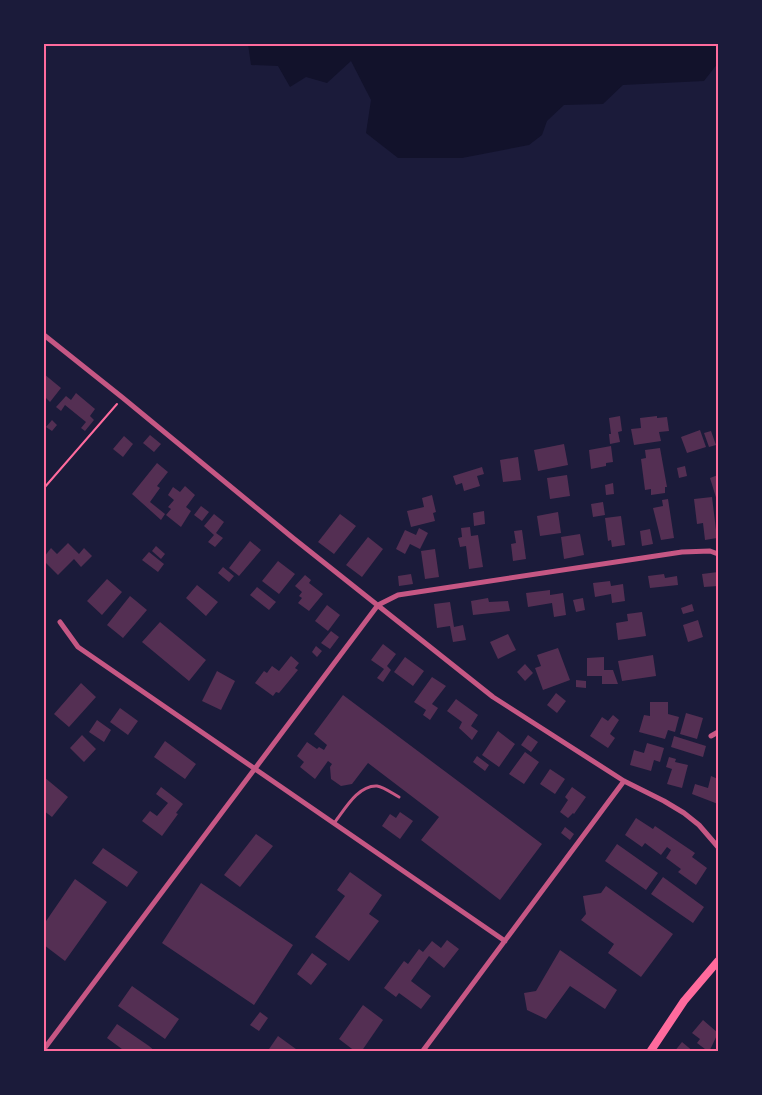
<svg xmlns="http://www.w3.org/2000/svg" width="762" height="1095" font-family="'Varela Round',sans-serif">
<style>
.water{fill:#12122b}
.building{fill:#542f53}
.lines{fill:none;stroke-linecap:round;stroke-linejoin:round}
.path{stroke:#ff6b9d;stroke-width:2}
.service{stroke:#c65784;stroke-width:3}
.minor{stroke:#c65784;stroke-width:5}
.secondary{stroke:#ff6b9d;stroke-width:8}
.neatline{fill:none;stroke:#ff6b9d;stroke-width:2}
</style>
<rect width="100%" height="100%" fill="#1b1b3a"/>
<path class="water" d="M248,44H718V63L704,81L623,85L603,104L564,105L547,121L542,135L529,145L462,158H398L366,133L371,100L351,61L327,83L306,77L290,87L278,66L251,65Z"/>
<path class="building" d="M44,374L61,388L50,402L44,396Z
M76,393L95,409L90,416L94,420L85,431L81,428L86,422L65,405L61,411L56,407L66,396L71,400Z
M620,416L622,431L618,432L620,442L610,444L609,434H611L609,418Z
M657,416V418L667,417L669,431L659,432L661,441L634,445L631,429L641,428L640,418Z
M52,420L57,425L52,431L46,427Z
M700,430L706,447L687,453L681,437Z
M711,431L716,445L709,447L704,433Z
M150,435L161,444L154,452L143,443Z
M124,436L133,444L123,457L113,449Z
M564,444L568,465L538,471L534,450Z
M611,446L613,462L606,463V466L591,469L589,450Z
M660,448L667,487H665V493L651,495V489L645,490L641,459L646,458L645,450Z
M518,457L521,480L503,482L500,460Z
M157,463L168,472L157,486L160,488L150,502L165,514L161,520L132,494Z
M685,466L687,476L679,478L677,468Z
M482,467L484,474L477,476L480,486L464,491L462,483L456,485L453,476Z
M567,475L570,496L550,499L547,478Z
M718,475V504L710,478Z
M613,483L614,494L606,495L605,485Z
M185,486L195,495L186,507L191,511L181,527L166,515L171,509L168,507L174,500L168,495L173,487L180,492Z
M432,495L436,512L433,513L435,521L411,527L407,511L424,507L422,498Z
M712,497L717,538L705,540L703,523L697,524L694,499Z
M668,499L674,538L661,540L653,508L663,506L662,500Z
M603,502L605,515L593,517L591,504Z
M201,506L209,512L202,521L194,515Z
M484,511L485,524L474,526L473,513Z
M558,512L561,533L540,536L537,516Z
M214,514L224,522L216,533L223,538L215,547L208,542L214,535L204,526Z
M340,514L356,526L334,554L318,542Z
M621,516L625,545L612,547L611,540L608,541L605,518Z
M470,527L471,536L478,535L483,567L469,569L466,546L460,547L458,538L462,537L461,528Z
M419,528L428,533L420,549L410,544L405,554L396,549L405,530L416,535Z
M650,529L653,544L642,546L640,531Z
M522,530L526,559L513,561L511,544L516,543L514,531Z
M580,534L584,555L564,559L561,537Z
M368,537L383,549L362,577L346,565Z
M250,541L261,550L239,576L229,568Z
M68,543L79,554L84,548L92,556L81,567L74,559L58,575L44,561V557L51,548L57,554Z
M156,546L165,554L161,559L152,551Z
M435,549L439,577L425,579L421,551Z
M149,552L164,564L158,572L142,560Z
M278,561L295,574L279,594L262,581Z
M223,567L234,576L229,582L218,573Z
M718,572V586L704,587L702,574Z
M411,574L413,584L399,586L398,576Z
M664,574L665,578L677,576L678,585L650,588L648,576Z
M305,575L311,580L309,583L323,594L309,611L298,603L302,598L299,596L302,592L295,586Z
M107,579L122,592L102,615L87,601Z
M610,581L611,586L623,584L625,601L612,603L611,594L595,597L593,583Z
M197,585L218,602L206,616L186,598Z
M257,587L276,602L269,610L250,595Z
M550,590V595L563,593L566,615L554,617L552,603L528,607L526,593Z
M130,596L147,610L123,638L107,625Z
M488,598L489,602L508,601L510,611L473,615L471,601Z
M583,598L585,610L576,612L573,600Z
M450,602L454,627L463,625L466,640L453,642L450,626L437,628L434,604Z
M692,604L694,611L683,614L681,608Z
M327,605L340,615L328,631L315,621Z
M642,612L646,636L618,640L616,623L628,621L627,614Z
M698,620L703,637L688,642L683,625Z
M160,622L206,660L189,681L142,642Z
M331,631L339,637L330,649L321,643Z
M508,634L516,650L498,659L490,642Z
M383,644L396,654L387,666L391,670L383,682L377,678L384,669L371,660Z
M316,646L322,651L317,657L312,652Z
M558,648L570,680L543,690L535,668L541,666L537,655Z
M653,655L656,676L622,681L618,661Z
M291,656L299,663L295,668L298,670L279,693L276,692L273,696L255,683L264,671L267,673L272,666L279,671Z
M405,657L424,671L413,686L394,672Z
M604,657V670H613L618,684H602V676H587V658Z
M525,664L533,673L525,681L517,672Z
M217,671L235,681L221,710L202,701Z
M432,677L446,686L432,704L438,708L430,720L423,715L426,710L414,702Z
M576,680L586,681V688L576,687Z
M81,683L96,697L69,727L54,714Z
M556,693L566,701L557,713L547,705Z
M343,695L542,844L500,900L421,840L439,817L368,763L352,784L341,786L331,779L330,767L332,764L328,761L315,779L300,767L304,762L297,756L307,742L317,749L319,747L324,750L327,745L314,734Z
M456,699L478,715L471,726L478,731L472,740L459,728L462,722L447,711Z
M650,702H668V714L679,717L675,732L668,730L665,739L639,732L644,715L650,716Z
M120,708L138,721L128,735L110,722Z
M686,713L703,718L697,739L680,734Z
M613,715L619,720L610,734L615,738L608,748L590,736L602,717L608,721Z
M97,720L111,730L104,742L89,732Z
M498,731L515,744L499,767L482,755Z
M82,735L96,749L84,762L70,748Z
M528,735L538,742L531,752L521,745Z
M674,736L706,746L703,757L671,747Z
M165,741L196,764L185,779L154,757Z
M647,743L664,748L660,762L654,760L651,771L630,765L634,750L644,753Z
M525,752L539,762L524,784L509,774Z
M477,756L489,765L485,771L473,762Z
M669,757L676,759L675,762L688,765L682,788L667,784L672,769L666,767Z
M550,769L565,779L555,794L540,784Z
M711,776L718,779V804L692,794L695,784L708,788Z
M44,777L68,797L52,817L44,811Z
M161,787L183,804L176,813L178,814L162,836L142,821L150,811L157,816L168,803L156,794Z
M572,787L586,797L574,814L573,813L568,818L560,812L568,800L565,797Z
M400,812L413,821L400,839L382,826L390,814L396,818Z
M636,818L653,829L655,826L695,853L692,857L707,868L696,885L678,872L681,869L666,858L671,850L667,847L661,855L645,843L642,847L625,835Z
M565,827L574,834L570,840L561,833Z
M256,834L273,846L240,887L224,875Z
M617,844L658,873L646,890L605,861Z
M103,848L138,872L127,887L92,863Z
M350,872L382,895L369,914L379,921L349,961L315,937L345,896L337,890Z
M663,877L704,907L693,923L651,894Z
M75,879L107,902L65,961L44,945V924Z
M201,883L293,945L254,1005L162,943Z
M606,886L673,934L641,977L608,953L614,944L581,920L586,914L583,896L601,893Z
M447,940L459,949L444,968L429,956L411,981L431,996L421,1009L399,993L396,997L384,988L404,961L408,964L419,949L423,952L432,941L441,948Z
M560,950L617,990L605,1009L570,986L546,1019L527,1010L524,993L536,991Z
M312,953L327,964L311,985L297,974Z
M132,986L179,1019L165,1039L118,1006Z
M363,1005L383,1020L361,1052H356L339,1039Z
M260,1012L268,1018L259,1031L250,1025Z
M703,1020L718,1033L709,1052L697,1043L700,1039L692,1033Z
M117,1024L149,1046L156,1052H126L107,1038Z
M278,1036L300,1052H267Z
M682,1042L694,1052H674Z"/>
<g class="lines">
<path class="path" d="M44,488L117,404"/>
<path class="service" d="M335,822C345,809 358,785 377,786C384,787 393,794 399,797"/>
<path class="minor" d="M44,335L123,398L293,538L493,697L624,781L664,801L684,813L699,825L718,847
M60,622L78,647L505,941
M711,736L718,732
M44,1049L378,605L398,595L682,552L710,551L718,554
M422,1052L624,781"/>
<path class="secondary" d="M650,1052L684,1001L718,961"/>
</g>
<rect width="762" height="1095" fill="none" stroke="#1b1b3a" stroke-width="90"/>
<rect x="45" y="45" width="672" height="1005" class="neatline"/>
</svg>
